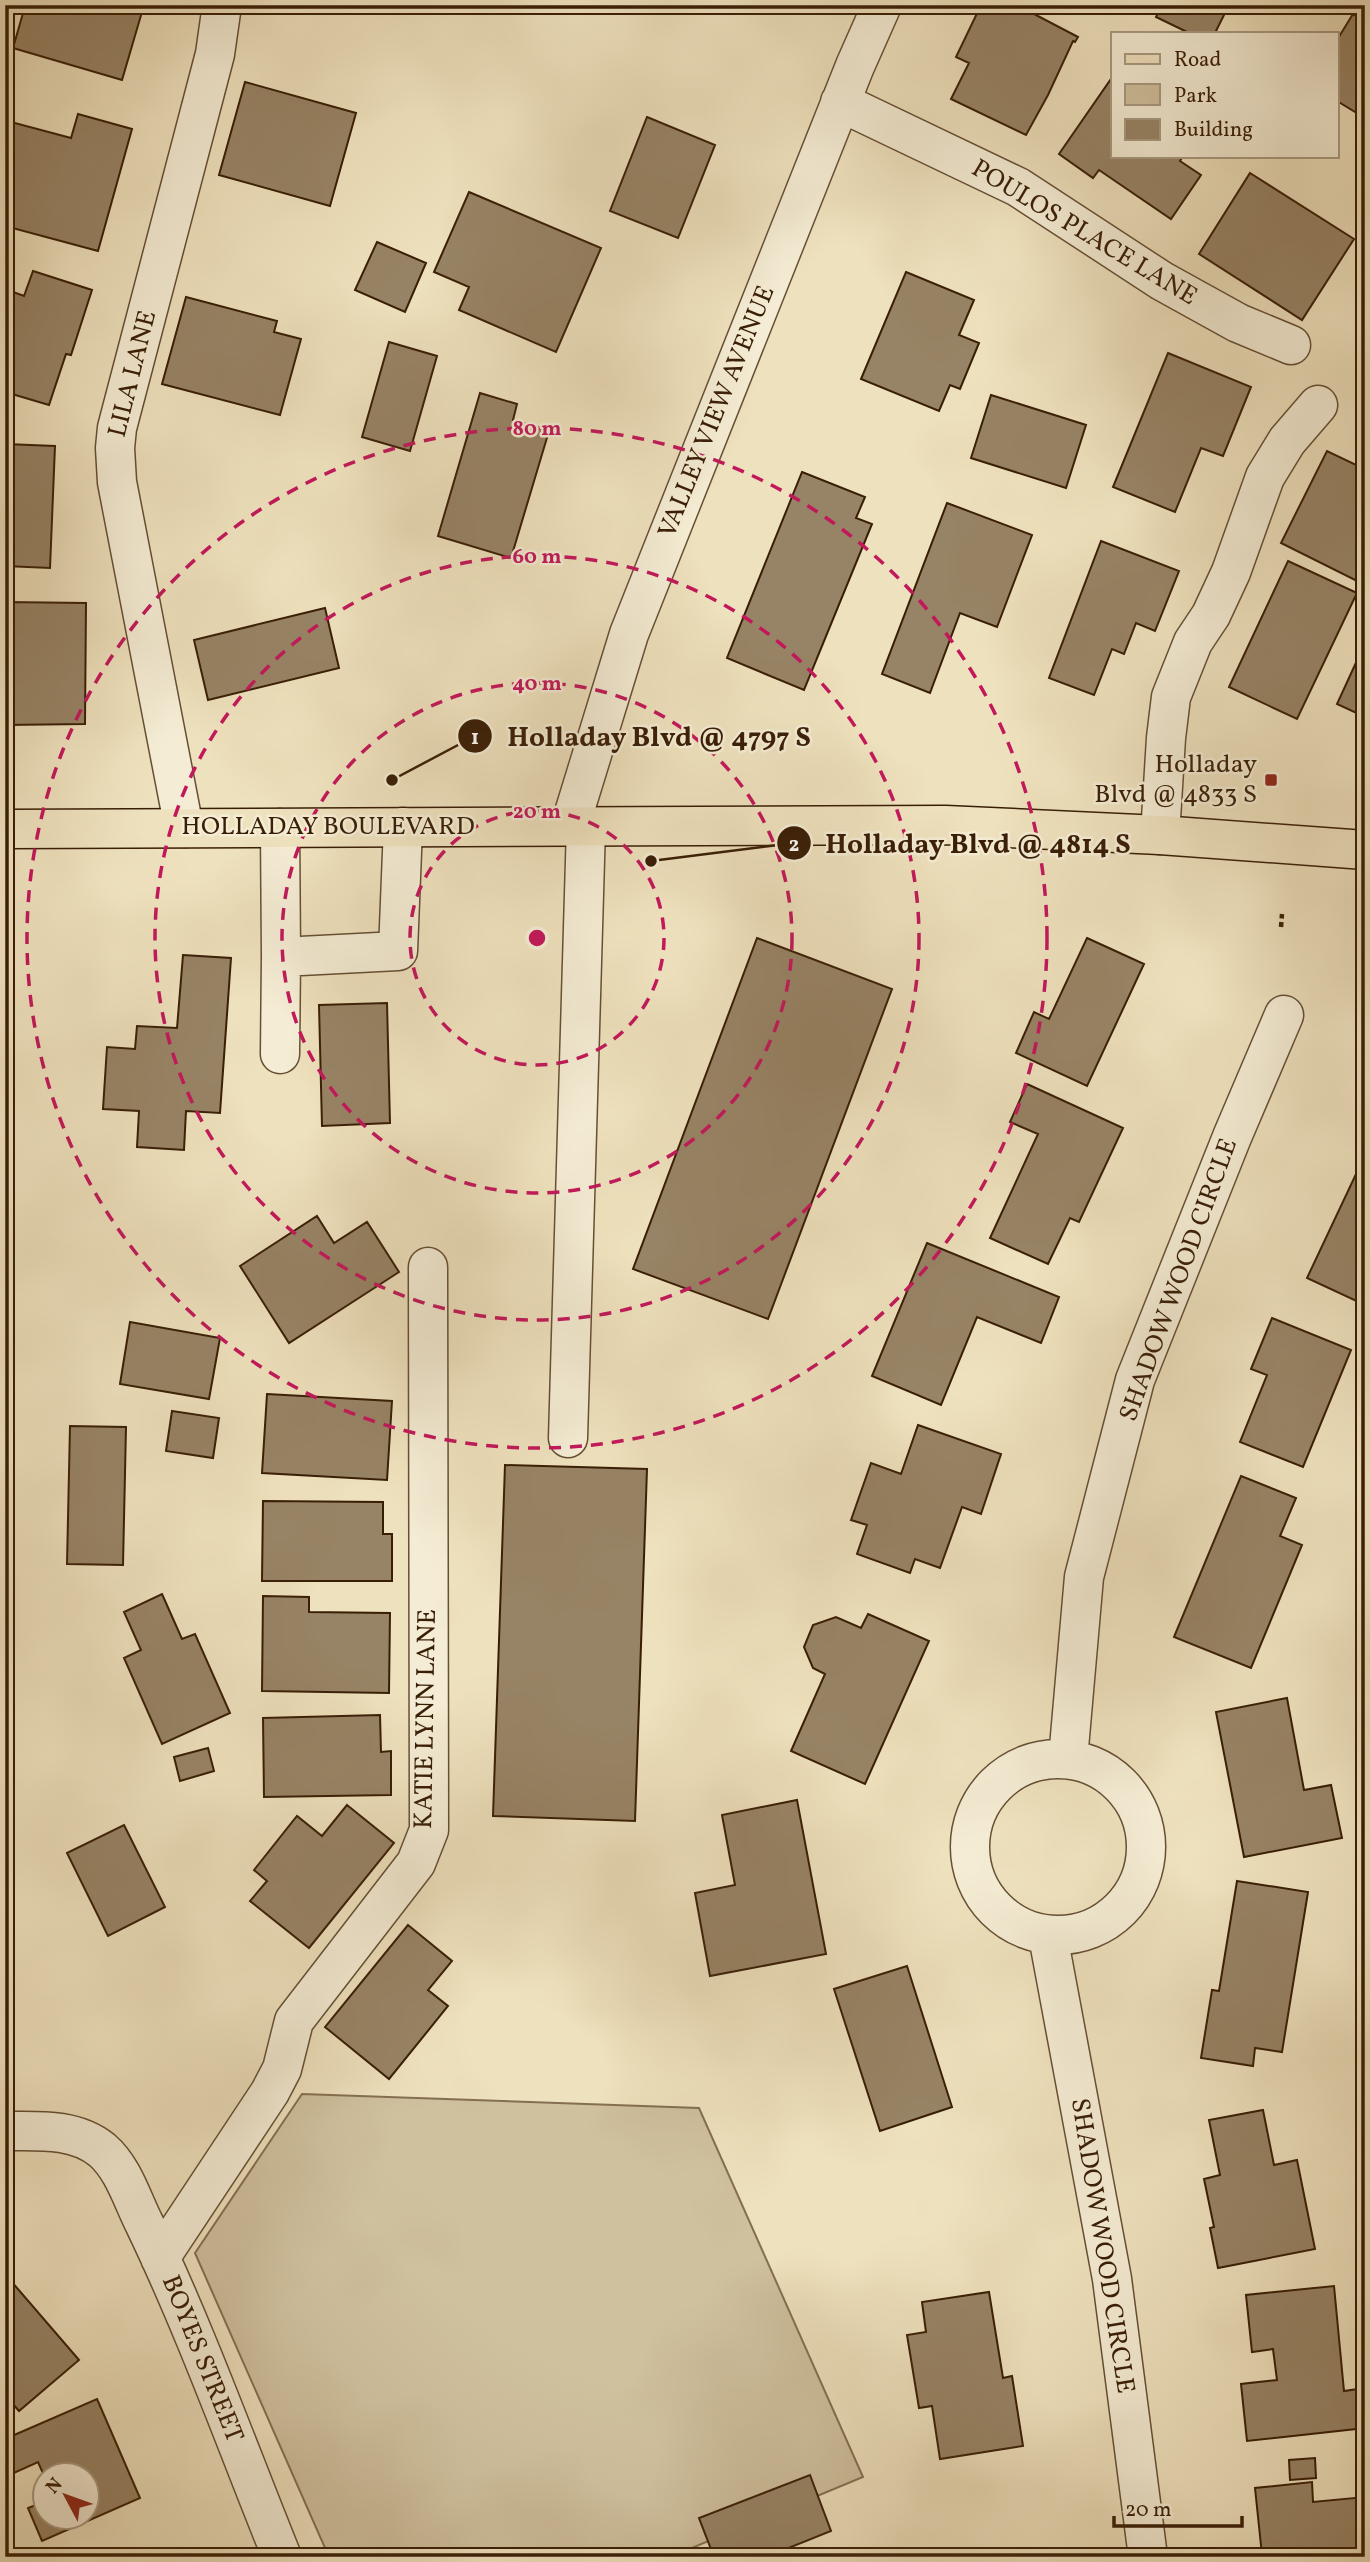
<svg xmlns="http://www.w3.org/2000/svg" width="1370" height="2562" font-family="Vollkorn,serif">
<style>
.green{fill:#cfc09e;stroke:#846f52;stroke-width:2}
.building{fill:#978365;stroke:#391e06;stroke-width:2}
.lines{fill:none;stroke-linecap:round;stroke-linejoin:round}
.minor-casing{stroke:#664f34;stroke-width:41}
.major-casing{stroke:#391e06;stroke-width:41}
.path{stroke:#391e06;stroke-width:4.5;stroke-dasharray:5 3.5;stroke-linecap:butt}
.minor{stroke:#f4ecd4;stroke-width:38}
.major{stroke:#eee1bd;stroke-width:38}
.ring{fill:none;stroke:#c2185b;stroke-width:3.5;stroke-dasharray:12 9}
.poi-dot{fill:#8f2418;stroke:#f4ecd4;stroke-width:2.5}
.labels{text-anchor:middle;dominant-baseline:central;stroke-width:5;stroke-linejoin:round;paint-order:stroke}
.street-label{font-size:26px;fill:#391e06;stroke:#f4ecd4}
.poi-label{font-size:26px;fill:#391e06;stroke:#f4ecd4;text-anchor:end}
.centre{fill:#c2185b;stroke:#f4ecd4;stroke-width:3.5}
.ring-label{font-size:21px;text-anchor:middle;font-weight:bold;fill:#c2185b;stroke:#f4ecd4;stroke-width:5;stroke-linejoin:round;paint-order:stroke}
.leader{fill:none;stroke:#391e06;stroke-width:2.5}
.callout-dot{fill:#391e06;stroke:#f4ecd4;stroke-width:2.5}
.mark-label{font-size:21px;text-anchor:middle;font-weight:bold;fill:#fff}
.callout-label{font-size:28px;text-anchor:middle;font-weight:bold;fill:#391e06;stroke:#f4ecd4;stroke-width:5;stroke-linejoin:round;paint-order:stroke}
</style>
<rect width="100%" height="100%" fill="#eee1bd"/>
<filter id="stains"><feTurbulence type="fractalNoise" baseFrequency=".00286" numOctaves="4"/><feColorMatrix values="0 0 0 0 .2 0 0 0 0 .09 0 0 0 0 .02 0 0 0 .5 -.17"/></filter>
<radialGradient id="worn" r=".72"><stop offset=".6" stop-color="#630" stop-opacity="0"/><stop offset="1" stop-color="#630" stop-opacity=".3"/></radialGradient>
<path class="green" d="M302,2094L699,2108L863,2477L670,2557H329L195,2253Z"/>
<path class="building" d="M34,5H144L122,80L13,48L25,6L33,9Z
M981,5H1017L1078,37L1075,42L1073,41L1048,95L1026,135L951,99L969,63L956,57Z
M1162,5H1229L1215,33H1189L1156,17Z
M1353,14L1365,22V118L1337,101V40Z
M1113,76V156H1183L1180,161L1201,175L1171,219L1099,170L1093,178L1059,154Z
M245,82L356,113L330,206L219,175Z
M78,114L132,129L98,251L5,226V142L11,122L71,138Z
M647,117L715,145L678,238L610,211Z
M1250,173L1354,239L1302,320L1199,254Z
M469,192L601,248L556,352L459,310L469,287L434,272Z
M377,242L426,263L405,312L355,290Z
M33,271L92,290L71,355L66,354L49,405L5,392V289L24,296Z
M906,272L974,300L959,335L979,343L960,389L950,385L939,411L861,379Z
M186,297L277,321L274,332L301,339L280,415L162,384Z
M389,342L437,356L410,451L362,437Z
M1168,353L1251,387L1223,456L1201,448L1175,512L1113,487Z
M480,393L517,404L513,420L549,431L511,558L438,536Z
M991,395L1086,425L1066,488L971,458Z
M5,444L55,446L50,568L5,566Z
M1365,447V571L1359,582L1281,543L1327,451L1356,465Z
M802,472L865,497L856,518L872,524L804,690L727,658Z
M947,503L1032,535L997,627L960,613L930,693L882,674Z
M1101,541L1179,571L1155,631L1136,623L1124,654L1112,649L1094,695L1049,678Z
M1288,561L1357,593L1297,719L1229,687Z
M5,602L86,603L85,724L5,725Z
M325,608L339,668L208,700L194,640Z
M1365,643V717L1337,704Z
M757,938L892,989L768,1319L633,1269Z
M1087,938L1144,964L1087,1086L1016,1053L1034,1012L1049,1019Z
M183,955L231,958L220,1113L186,1111L184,1150L137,1147L139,1111L103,1109L107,1047L135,1049L137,1026L177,1028Z
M387,1003L390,1123L322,1126L319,1005Z
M1027,1084L1123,1128L1079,1222L1070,1218L1048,1264L990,1238L1038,1134L1010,1122Z
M1365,1155V1305L1307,1278Z
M317,1216L334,1243L367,1222L399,1272L289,1343L240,1266Z
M927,1243L1059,1297L1041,1343L977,1317L941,1405L872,1376Z
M1272,1318L1351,1350L1303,1467L1240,1442L1267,1375L1251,1369Z
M130,1322L220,1338L209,1399L120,1384Z
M267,1394L392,1401L387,1480L262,1473Z
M172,1411L219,1418L213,1458L166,1451Z
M918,1425L1001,1454L981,1514L962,1507L940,1568L915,1559L910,1573L857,1554L867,1525L851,1520L871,1463L901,1474Z
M70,1426L126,1427L123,1565L67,1564Z
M505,1465L647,1469L635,1821L493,1816Z
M1241,1476L1296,1498L1280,1536L1302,1545L1251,1668L1174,1637Z
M263,1501L383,1502V1534H392V1581H262Z
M162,1594L182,1639L195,1634L230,1713L162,1744L124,1658L141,1650L124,1612Z
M263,1596L309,1597V1612L390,1613L389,1693L262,1691Z
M868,1614L929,1641L865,1784L791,1751L825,1674L813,1668L804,1647L813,1625L836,1617L861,1628Z
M1287,1698L1304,1790L1331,1785L1342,1838L1244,1857L1216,1712Z
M380,1715L381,1752L391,1751V1795L264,1797L263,1718Z
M208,1748L214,1771L180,1781L174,1757Z
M797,1800L826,1954L710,1976L695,1893L735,1885L722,1815Z
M347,1805L394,1843L309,1948L250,1901L267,1881L254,1870L297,1816L322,1836Z
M124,1825L165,1907L108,1936L67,1853Z
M1237,1881L1308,1892L1282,2052L1255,2048L1253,2066L1201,2058L1212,1990L1219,1991Z
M408,1925L452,1961L428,1990L448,2006L389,2079L325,2027Z
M907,1966L952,2107L880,2131L834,1989Z
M1263,2110L1274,2165L1297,2160L1315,2249L1218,2268L1210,2228L1214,2227L1204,2179L1220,2175L1209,2120Z
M5,2274L79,2360L19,2411L5,2395V2372L11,2367L5,2360Z
M1334,2286L1344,2391L1365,2388V2428L1247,2441L1241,2384L1277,2380L1273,2349L1252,2352L1246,2295Z
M989,2292L1003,2378L1012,2376L1023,2446L940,2459L932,2406L919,2408L907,2335L926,2332L922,2302Z
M97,2399L140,2498L42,2541L28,2508L46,2501V2516H88V2474H46V2480L38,2462L5,2477V2439Z
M1315,2458L1316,2478L1290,2480L1289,2460Z
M810,2475L831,2531L766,2557H714L699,2518Z
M1312,2482L1313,2502L1365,2497V2557H1289L1288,2552L1262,2555L1255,2488Z"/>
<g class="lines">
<g class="minor-casing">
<path id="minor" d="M840,102L1018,187L1162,281L1238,323L1291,345
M570,826L629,634L855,66L882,5
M184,828L117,482L115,448L117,428L215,54L222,5
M280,828L281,957L398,951L403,827
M1160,835L1166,738L1171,697L1193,642L1211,615L1231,572L1265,477L1287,441L1318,405
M280,1054L281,957
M568,1438L586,826
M970 1847a88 88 0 1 1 176 0a88 88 0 1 1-176 0Z
M1068,1759L1084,1577L1135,1380L1232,1137L1284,1015
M1048,1936L1112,2279L1148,2557
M5,2131C38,2131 75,2128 102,2150C123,2168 132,2199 144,2223C196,2331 237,2446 282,2557
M160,2258L270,2092L282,2069L294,2021L416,1863L429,1830L428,1267"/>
</g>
<g class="major-casing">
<path id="major" d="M5,829L945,825L1160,835L1365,850"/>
</g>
<path class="path" d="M1281,927L1282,914"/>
<use href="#minor" class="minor"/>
<use href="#major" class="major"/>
</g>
<g class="ring">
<circle cx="537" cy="938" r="127"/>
<circle cx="537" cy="938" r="255"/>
<circle cx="537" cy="938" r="382"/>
<circle cx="537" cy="938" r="510"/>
</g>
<rect class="poi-dot" x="1264" y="773" width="14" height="14" rx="3.5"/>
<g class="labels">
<g class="street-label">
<text transform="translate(1084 233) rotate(31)">POULOS PLACE LANE</text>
<text transform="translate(133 374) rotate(-76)">LILA LANE</text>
<text transform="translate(717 412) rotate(-68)">VALLEY VIEW AVENUE</text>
<text x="328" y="827">HOLLADAY BOULEVARD</text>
<text transform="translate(1179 1280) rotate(-70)">SHADOW WOOD CIRCLE</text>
<text transform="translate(426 1719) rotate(-89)">KATIE LYNN LANE</text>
<text transform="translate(1102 2246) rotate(81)">SHADOW WOOD CIRCLE</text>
<text transform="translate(202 2359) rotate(68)">BOYES STREET</text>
</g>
<g class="poi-label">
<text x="1257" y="765">Holladay<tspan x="1257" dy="30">Blvd @ 4833 S</tspan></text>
</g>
</g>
<circle cx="537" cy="938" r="10" class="centre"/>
<g class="ring-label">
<text x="537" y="435">80 m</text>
<text x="537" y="563">60 m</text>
<text x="537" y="690">40 m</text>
<text x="537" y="818">20 m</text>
</g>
<path class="leader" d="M392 780L475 736M651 861L794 843"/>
<g class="callout-dot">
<circle cx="392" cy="780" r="7"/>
<circle cx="651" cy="861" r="7"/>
<circle cx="475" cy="736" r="18"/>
<circle cx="794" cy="843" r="18"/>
</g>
<g class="mark-label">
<text x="475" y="744">1</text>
<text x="794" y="851">2</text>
</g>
<g class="callout-label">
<text x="659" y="746">Holladay Blvd @ 4797 S</text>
<text x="978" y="853">Holladay Blvd @ 4814 S</text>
</g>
<rect width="1370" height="2562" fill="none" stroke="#eee1bd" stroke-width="28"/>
<rect x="7" y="7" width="1356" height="2548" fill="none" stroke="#391e06" stroke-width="3.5"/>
<rect x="14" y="14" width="1342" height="2534" fill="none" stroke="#391e06" stroke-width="2"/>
<rect x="1111" y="32" width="228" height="126" fill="#f4ecd4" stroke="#a99a82" stroke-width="2"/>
<rect x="1125" y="54" width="35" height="10" fill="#eee1bd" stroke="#a99a82" stroke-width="2"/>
<text x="1174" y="66" font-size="21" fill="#391e06">Road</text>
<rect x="1125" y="84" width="35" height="21" fill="#cfc09e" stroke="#a99a82" stroke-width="2"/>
<text x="1174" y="102" font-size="21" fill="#391e06">Park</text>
<rect x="1125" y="119" width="35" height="21" fill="#978365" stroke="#a99a82" stroke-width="2"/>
<text x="1174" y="136" font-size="21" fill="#391e06">Building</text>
<g transform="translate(66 2496) rotate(311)"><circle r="33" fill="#f4ecd4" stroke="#a99a82" stroke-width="2"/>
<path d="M0-5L12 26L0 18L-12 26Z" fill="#8f2418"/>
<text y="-10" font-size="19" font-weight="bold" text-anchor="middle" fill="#391e06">N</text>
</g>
<path d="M1114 2516v10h128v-10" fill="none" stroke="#391e06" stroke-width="3.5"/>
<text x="1125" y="2516" font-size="21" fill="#391e06" stroke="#f4ecd4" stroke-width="5" paint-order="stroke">20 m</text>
<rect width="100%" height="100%" filter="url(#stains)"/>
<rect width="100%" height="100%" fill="url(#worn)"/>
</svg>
